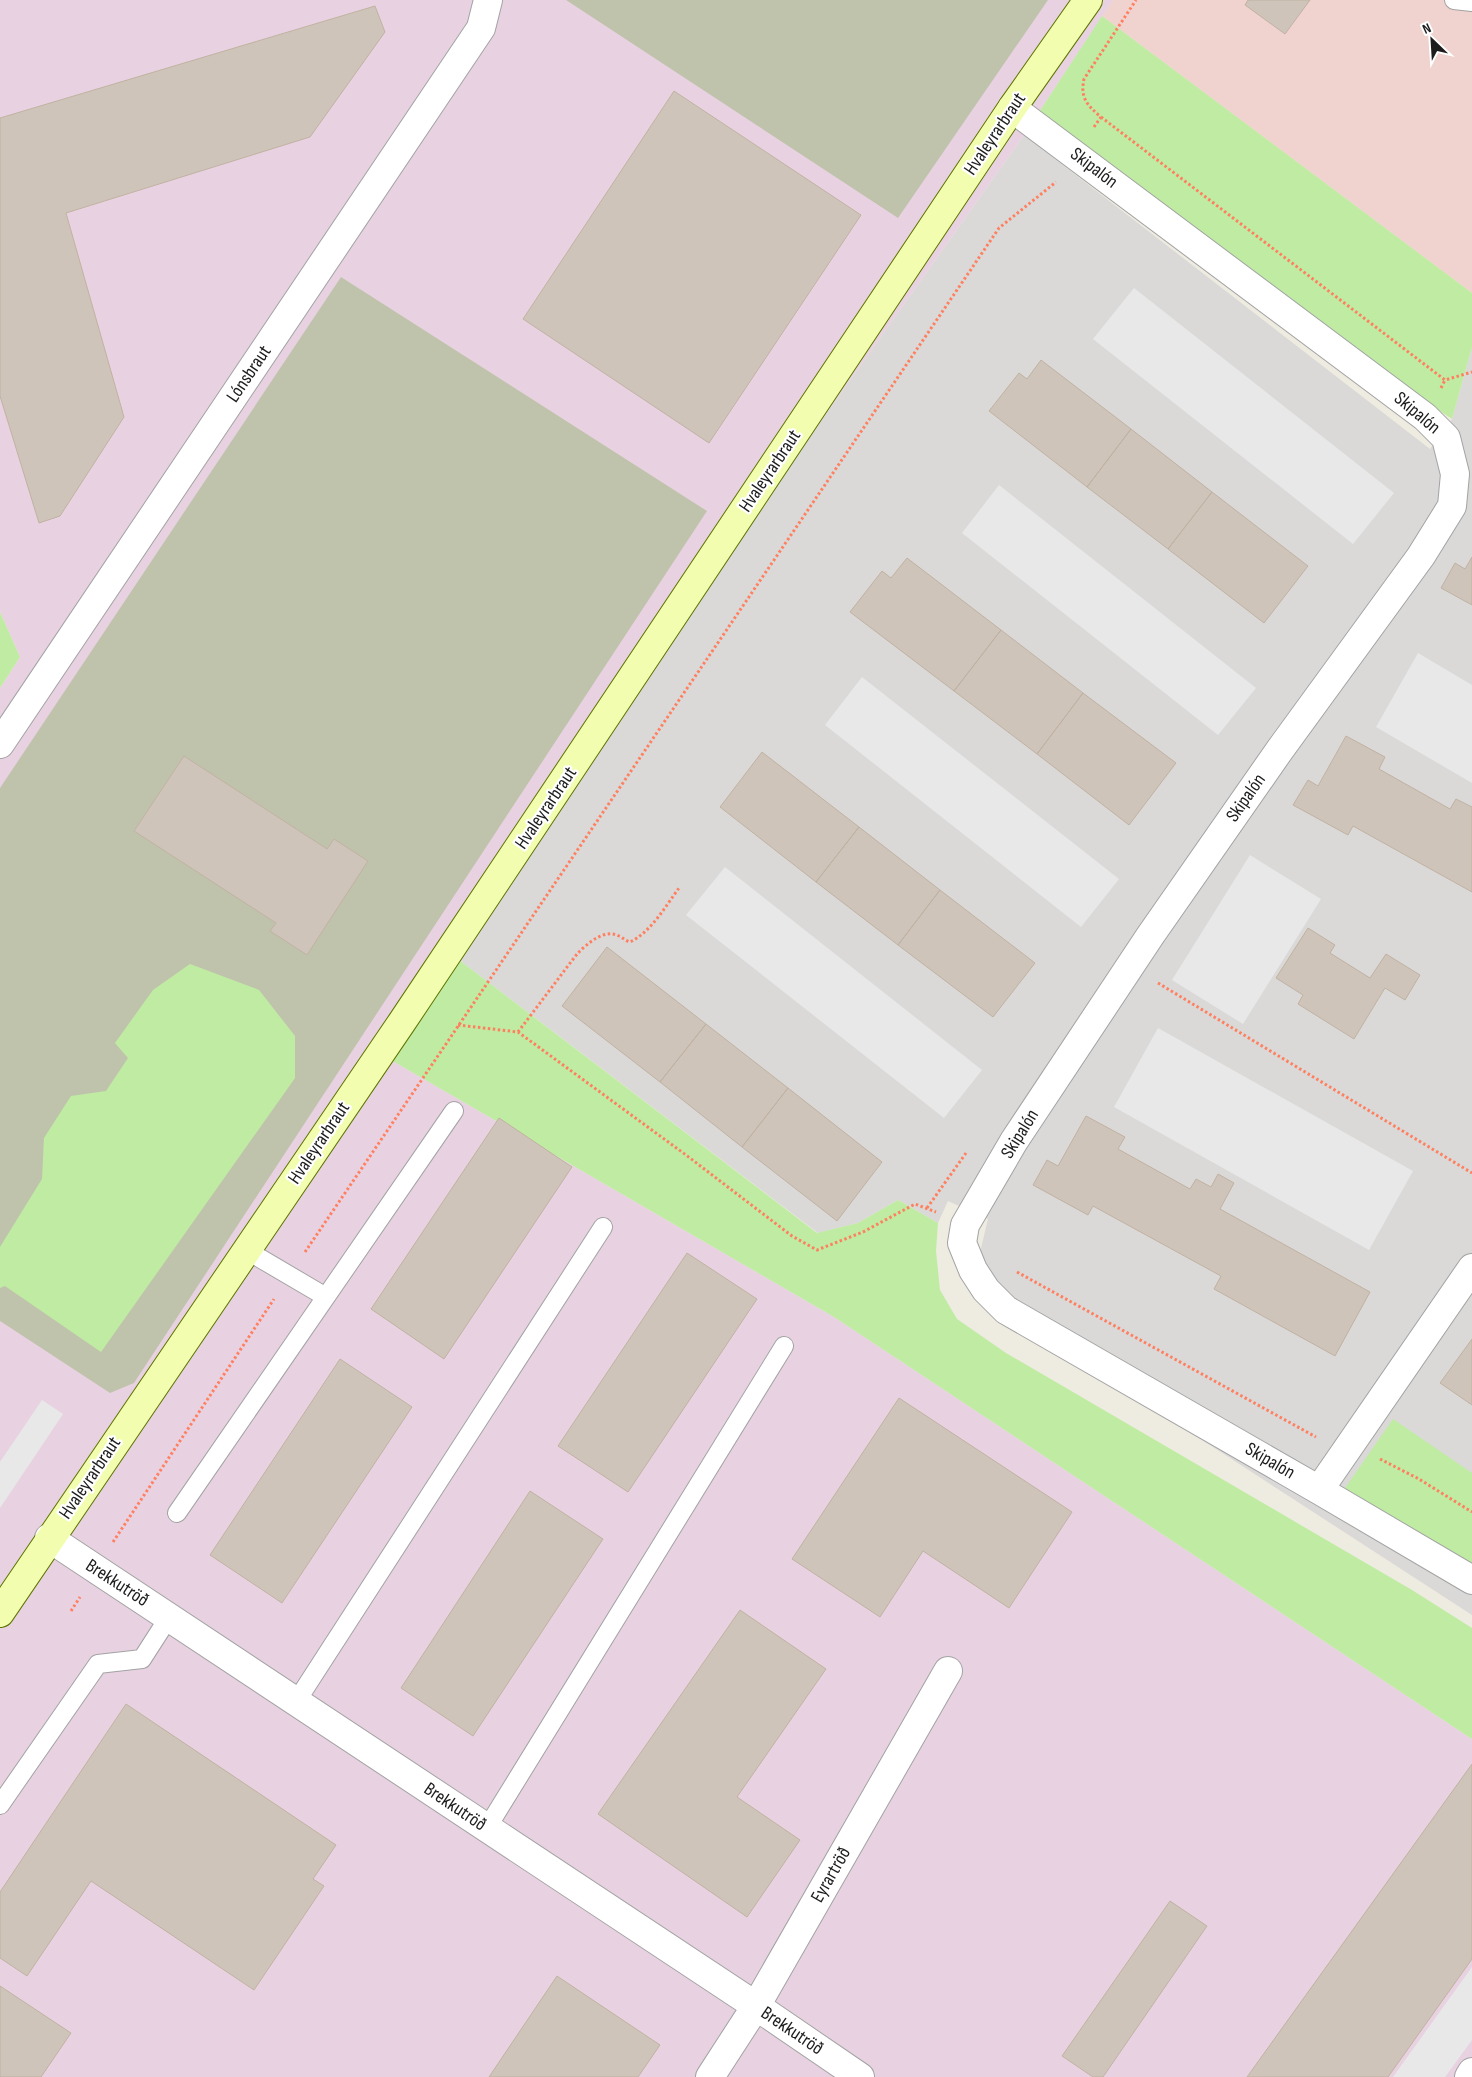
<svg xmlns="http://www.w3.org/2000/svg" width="1472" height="2077" font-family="'Sofia Sans Condensed',sans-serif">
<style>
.residential{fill:#dad9d8}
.commercial{fill:#f0d2ce}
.industrial{fill:#e8d2e1}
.construction{fill:#c0c3ac}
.grass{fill:#bfeca2}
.parking{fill:#e8e8e8}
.building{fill:#cec4b9;stroke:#c0b2a2}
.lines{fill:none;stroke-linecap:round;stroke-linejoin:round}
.lane-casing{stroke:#a3a3a3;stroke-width:20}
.street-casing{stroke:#a3a3a3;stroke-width:30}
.secondary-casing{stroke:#5d7500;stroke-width:30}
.path{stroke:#ff8060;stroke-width:3;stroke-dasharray:2.5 2.5;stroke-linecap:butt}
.lane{stroke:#fff;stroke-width:18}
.street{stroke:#fff;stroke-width:28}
.secondary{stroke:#f2fdaf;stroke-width:28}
.labels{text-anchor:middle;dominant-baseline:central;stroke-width:4.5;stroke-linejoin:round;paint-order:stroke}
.street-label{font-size:19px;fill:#1c1c1c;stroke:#fff}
</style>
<rect width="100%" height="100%" fill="#eeebe0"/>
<path class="residential" d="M1024,135L1430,449L1452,419L1472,347V1615L971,1290L988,1219L948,1201L938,1223L898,1200L858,1223L818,1233L446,950Z"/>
<path class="commercial" d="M1113,0H1472V293L1102,16Z"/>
<path class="industrial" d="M0,0H1113L1024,135L446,950L372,1049L834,1317L1472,1739V2077H0V688L20,657L0,612Z"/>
<path class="construction" d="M566,0H1048L898,218Z
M341,277L707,511L134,1383L110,1393L0,1321V788Z"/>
<path class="grass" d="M1102,16L1472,293V347L1452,419L1024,135Z
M0,612L20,657L0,688Z
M446,950L817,1233L858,1223L898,1200L938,1223L936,1251L940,1290L957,1319L1006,1353L1412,1590L1472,1628V1739L834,1317L372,1049Z
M190,964L259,990L295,1036V1078L101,1352L5,1286L0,1288V1247L42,1179L44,1138L71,1096L106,1091L128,1058L115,1043L153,990Z
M1393,1419L1472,1473V1580L1343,1491Z"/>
<path class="parking" d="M1134,288L1394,493L1353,544L1093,339Z
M999,485L1256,688L1218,735L962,533Z
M1418,653L1472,685V783L1376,727Z
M862,677L1119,879L1081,927L825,725Z
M1250,855L1321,899L1243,1024L1172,980Z
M725,867L982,1070L944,1118L686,915Z
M1158,1028L1413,1171L1369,1250L1114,1107Z
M42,1400L63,1414L0,1508V1462Z
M1472,1967V2040L1445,2077H1393Z"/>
<path class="building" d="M1248,0H1310L1285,34L1245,5Z
M375,6L385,32L310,137L66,213L124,417L60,516L39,523L0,396V118Z
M674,91L861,215L709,443L523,319Z
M1041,360L1131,429L1087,487L989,411L1019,373L1027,379Z
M1131,429L1212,492L1168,549L1087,487Z
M1212,492L1308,566L1264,623L1168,549Z
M1472,557V605L1441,588L1455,563L1465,569Z
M907,558L1001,630L954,691L850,612L882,571L891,578Z
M1001,630L1083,693L1037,754L954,691Z
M1083,693L1176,763L1129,825L1037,754Z
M1346,736L1385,757L1379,769L1450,809L1456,799L1472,807V892L1353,826L1348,835L1293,805L1308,780L1318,786Z
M762,752L859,827L816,882L720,807Z
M184,756L327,849L334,839L368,861L307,955L270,931L276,923L134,831Z
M859,827L940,890L898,945L816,882Z
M940,890L1035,963L993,1017L898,945Z
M1308,928L1335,945L1330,953L1370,978L1386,954L1420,975L1405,1000L1385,988L1354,1039L1298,1004L1303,995L1276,978Z
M607,947L706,1024L660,1082L562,1006Z
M706,1024L788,1088L742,1147L660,1082Z
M788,1088L882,1162L837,1221L742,1147Z
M1086,1116L1125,1137L1118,1149L1190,1189L1196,1179L1211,1187L1218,1174L1234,1183L1220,1209L1370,1292L1335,1356L1214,1289L1221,1276L1093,1206L1088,1215L1033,1185L1047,1160L1058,1166Z
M499,1118L572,1167L444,1359L371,1309Z
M687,1253L757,1299L628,1492L558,1446Z
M1472,1339V1405L1440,1383Z
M340,1359L412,1407L282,1603L210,1555Z
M899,1398L1072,1512L1009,1608L923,1551L880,1617L792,1559Z
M530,1491L603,1539L473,1736L401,1688Z
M740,1610L826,1669L737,1797L800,1840L747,1917L598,1814Z
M126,1704L336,1845L313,1879L324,1886L254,1990L91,1881L27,1976L0,1958V1892Z
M1472,1764V1959L1388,2077H1247Z
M1170,1901L1207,1926L1103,2077H1093L1062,2056Z
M557,1976L660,2045L638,2077H489Z
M0,1986L71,2033L41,2077H0Z"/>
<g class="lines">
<g class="lane-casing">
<path id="lane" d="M1454,0L1472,2
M246,1250L326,1297
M177,1513L454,1111
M296,1702L603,1227
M0,1805L98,1664L142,1659L169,1617
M487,1828L784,1346"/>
</g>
<g class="street-casing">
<path id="street" d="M1012,108L1425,417L1446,438L1455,474L1452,506L1421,556L1279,751L1150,936L1014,1141L965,1225L962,1243L973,1270L986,1290L1006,1310L1319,1490L1472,1580
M0,744L481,28L488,0
M1319,1490L1472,1268
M49,1538L756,2006L860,2077
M710,2077L756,2006L948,1671
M1469,2077L1472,2072"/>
</g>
<g class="secondary-casing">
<path id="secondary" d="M0,1613L402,1022L1012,108L1088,0"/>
</g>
<path class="path" d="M1101,117L1445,380L1472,372
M1094,127L1101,117C1087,105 1080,98 1084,79L1136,0
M1441,388L1445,380
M1158,983L1472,1173
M458,1025L518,1032L686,1155L792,1236L817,1250L863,1232L915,1204L936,1212
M518,1032L577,954C587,944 604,928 619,936C623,938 626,941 630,942C651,932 665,907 679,888
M927,1208L966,1153
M305,1252L999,228L1056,182
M1017,1272L1316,1437
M1380,1459L1419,1479L1472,1512
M113,1542L274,1299
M71,1611L80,1597"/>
<use href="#lane" class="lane"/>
<use href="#street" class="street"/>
<use href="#secondary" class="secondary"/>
</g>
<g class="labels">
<g class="street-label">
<text transform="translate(995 134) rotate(-56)">Hvaleyrarbraut</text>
<text transform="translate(1094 168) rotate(37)">Skipalón</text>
<text transform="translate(249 374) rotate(-56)">Lónsbraut</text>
<text transform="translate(1417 413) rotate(40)">Skipalón</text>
<text transform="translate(770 471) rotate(-56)">Hvaleyrarbraut</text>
<text transform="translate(1246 798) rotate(-55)">Skipalón</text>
<text transform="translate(546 808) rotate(-56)">Hvaleyrarbraut</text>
<text transform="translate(1020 1134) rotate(-58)">Skipalón</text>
<text transform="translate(319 1143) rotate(-56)">Hvaleyrarbraut</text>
<text transform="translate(1270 1461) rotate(30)">Skipalón</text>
<text transform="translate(90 1478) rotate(-56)">Hvaleyrarbraut</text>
<text transform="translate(117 1583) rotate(33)">Brekkutröð</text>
<text transform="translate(455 1807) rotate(34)">Brekkutröð</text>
<text transform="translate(831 1875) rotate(-60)">Eyrartröð</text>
<text transform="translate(792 2031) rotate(34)">Brekkutröð</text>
</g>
</g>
<g transform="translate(1432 40) rotate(335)" stroke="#ffffff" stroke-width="4" paint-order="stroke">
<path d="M0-4L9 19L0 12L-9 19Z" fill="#1c1c1c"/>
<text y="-8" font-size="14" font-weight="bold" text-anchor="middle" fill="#1c1c1c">N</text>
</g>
</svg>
